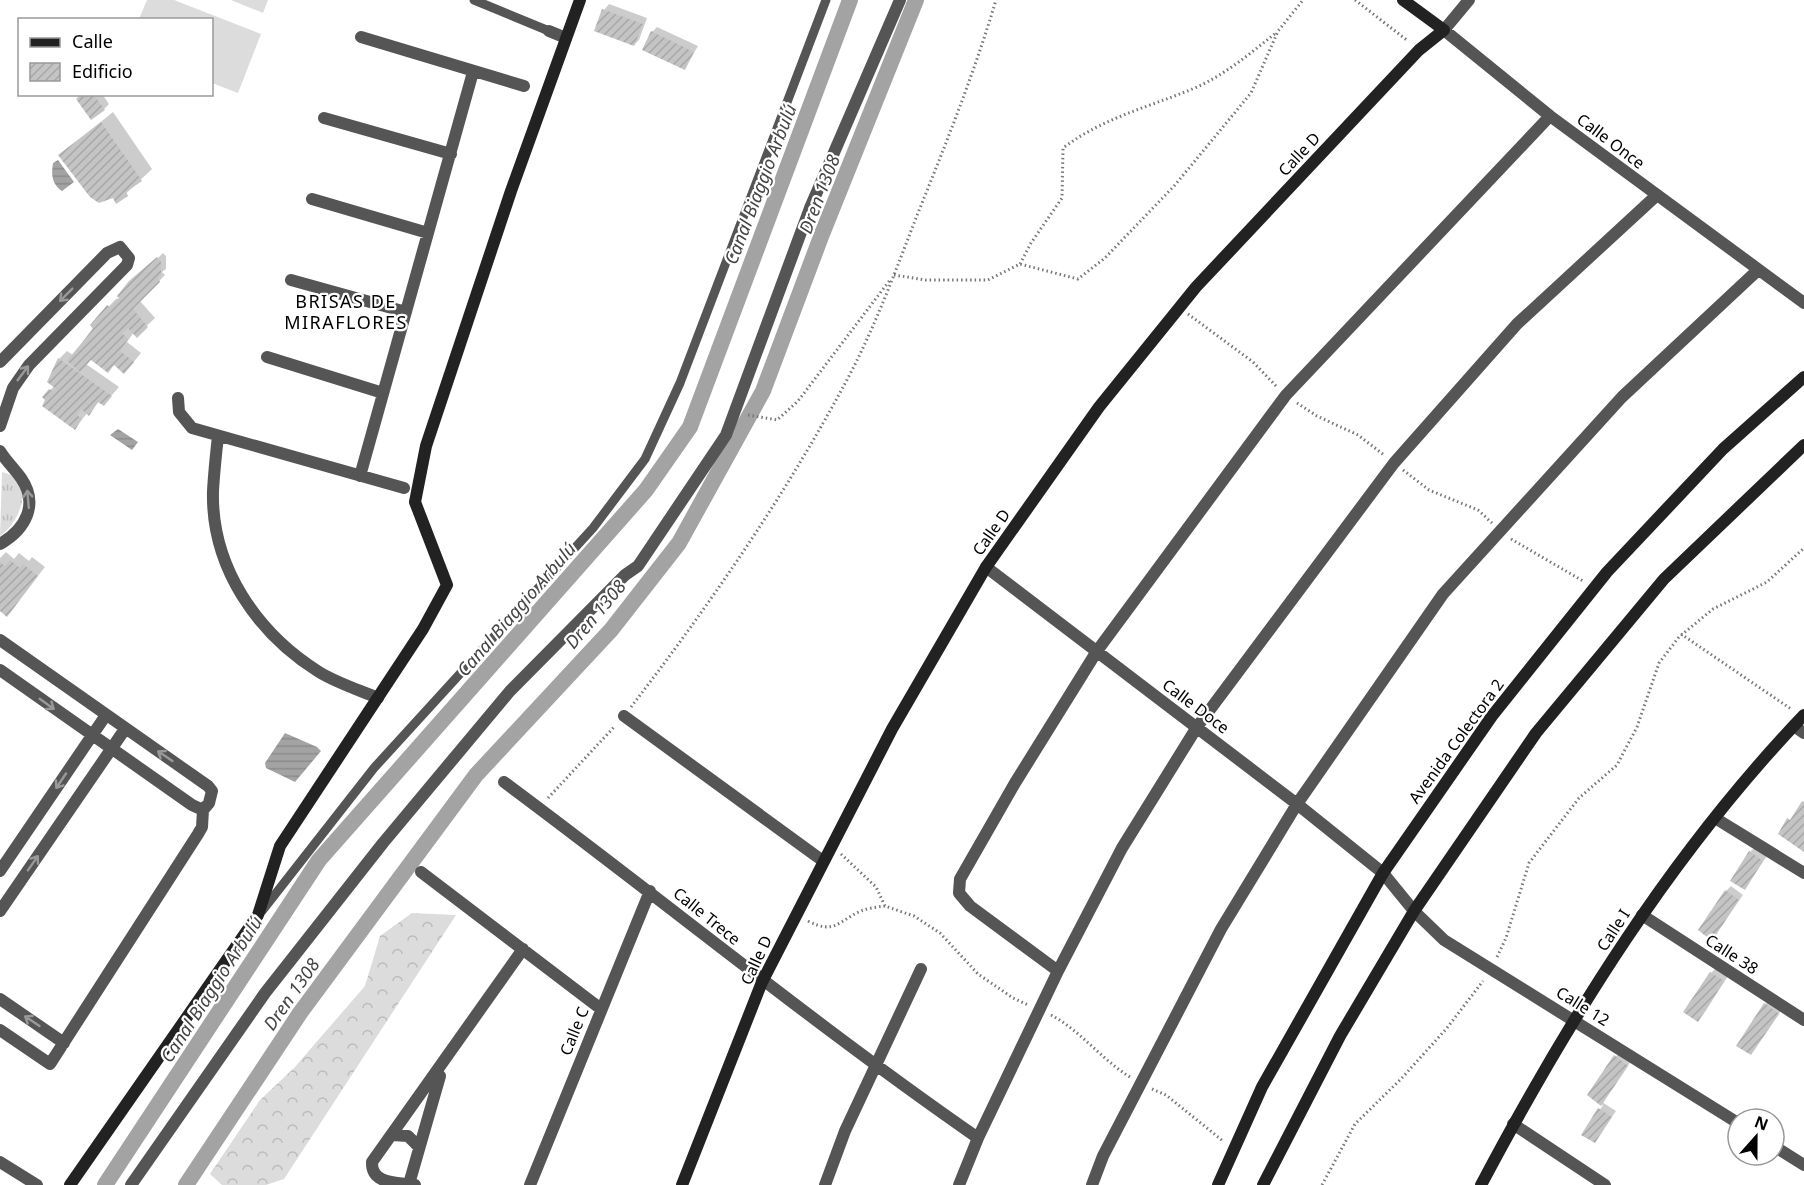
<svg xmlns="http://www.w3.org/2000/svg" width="1804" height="1185" font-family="'Noto Sans',sans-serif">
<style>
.grass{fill:url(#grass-tufts)}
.forest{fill:url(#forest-crowns)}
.pitch{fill:#dcdcdc}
.water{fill:url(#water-rules)}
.shadow{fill:#0003}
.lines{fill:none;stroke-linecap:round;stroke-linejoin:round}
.canal{stroke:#a3a3a3;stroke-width:16}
.building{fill:url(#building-hatch)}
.path{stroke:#777;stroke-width:3;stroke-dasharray:1.5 3;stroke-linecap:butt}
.lane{stroke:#555;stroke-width:9}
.street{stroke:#555;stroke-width:12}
.secondary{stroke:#222;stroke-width:12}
.oneway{stroke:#999}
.labels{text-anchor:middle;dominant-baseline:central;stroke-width:4.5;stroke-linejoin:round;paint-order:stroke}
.street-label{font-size:16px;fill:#000;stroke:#fff}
.water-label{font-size:18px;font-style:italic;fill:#444;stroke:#fff}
.neighbourhood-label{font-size:18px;letter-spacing:1.5px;fill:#000;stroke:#fff}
</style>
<defs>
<pattern id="grass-tufts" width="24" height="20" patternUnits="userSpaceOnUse" patternTransform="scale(1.5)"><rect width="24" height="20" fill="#dcdcdc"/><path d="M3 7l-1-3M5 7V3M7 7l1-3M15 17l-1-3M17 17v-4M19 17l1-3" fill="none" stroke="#bbb"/></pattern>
<pattern id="forest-crowns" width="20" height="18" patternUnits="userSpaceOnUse" patternTransform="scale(1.5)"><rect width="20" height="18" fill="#dcdcdc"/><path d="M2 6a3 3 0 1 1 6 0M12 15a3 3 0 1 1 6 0" fill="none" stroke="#bbb"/></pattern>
<pattern id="water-rules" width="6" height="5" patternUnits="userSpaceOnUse" patternTransform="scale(1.5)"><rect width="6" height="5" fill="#a3a3a3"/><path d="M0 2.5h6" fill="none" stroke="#8b8b8b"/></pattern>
<pattern id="building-hatch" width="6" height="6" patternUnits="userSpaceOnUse" patternTransform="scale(1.5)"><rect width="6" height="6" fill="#c4c4c4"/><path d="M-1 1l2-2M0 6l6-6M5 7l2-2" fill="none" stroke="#a7a7a7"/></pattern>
</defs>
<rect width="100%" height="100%" fill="#fff"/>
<path class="grass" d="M2,472C36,479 22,521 0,536Z"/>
<path class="forest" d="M412,913L456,915L284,1179L266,1185H222L210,1174L260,1100L294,1068L365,986L380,936Z"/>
<path class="pitch" d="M147,0H174L261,34L238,93L212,83V20L139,19Z
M231,0H268L263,13Z"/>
<path class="water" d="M58,160L74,182L62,191C52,184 51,175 53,163Z
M118,429L138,442L132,450L110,435Z
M285,733L317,747L321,751L295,782L266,768L265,763Z"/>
<path class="shadow" d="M609,4L647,18L639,40L634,45L596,30L604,10Z
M657,27L698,46L685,68L652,32Z
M83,94H102L109,104L104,109Z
M113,112L152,169L117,202L113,196L60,155Z
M163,253L166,256V269L162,272L165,275L140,301L155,318L137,335L134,332L127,342L141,353L132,364H115L108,371L92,358L86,364L119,387L104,404L100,401L88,412L75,428L44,397L54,386L59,359L67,351L73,355L109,306L117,298L119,300V296Z
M6,552L14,559L19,553L29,561L32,557L45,567L7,615L0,609V558Z
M1755,847L1767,856L1745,888L1750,852Z
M1731,886L1743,895L1712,939L1726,891Z
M1716,968L1728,976L1703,1015L1711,973Z
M1770,999L1783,1008L1751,1053L1765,1004Z
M1620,1051L1632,1060L1602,1102L1616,1111L1595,1141L1583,1135L1603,1105L1589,1095Z"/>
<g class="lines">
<path class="canal" d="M105,1185L319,860L646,490L690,427L850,0
M186,1185L300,1013L476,775L611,630L679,543L763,391L822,234L916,0"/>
</g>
<path class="building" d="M602,9L643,24L634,46L594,31Z
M651,31L694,52L685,70L642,50Z
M82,94H93L105,110L91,120L76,99Z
M101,122L142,181L126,192L128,196L116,204L113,198L99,203L90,197L58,155Z
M157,257L161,262V275L158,278L160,282L133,309L148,327L137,338L128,328L122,333L128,339L120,351L134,362L124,374L114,365L108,373L91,360L80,372L67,361L93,329L90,325L107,305L110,307L119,298L117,296L129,281Z
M58,358L112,396L104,406L98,402L89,416L81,409L77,415L82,419L75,430L42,406L45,400L42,397L49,389L53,391L55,388L47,382Z
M10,560L20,568L23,564L38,576L7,617L0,611V562L5,566Z
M1802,801L1804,802V852L1778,834L1787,818L1790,820Z
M1749,851L1763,861L1745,890L1730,881Z
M1725,890L1739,900L1712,941L1698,930Z
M1710,972L1724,981L1698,1022L1683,1012Z
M1764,1003L1779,1014L1751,1055L1736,1046Z
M1614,1055L1628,1066L1601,1106L1587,1095Z
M1598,1108L1612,1117L1595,1143L1581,1135Z"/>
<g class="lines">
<path class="path" d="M1355,0L1408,41
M1020,264L1031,243L1062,198L1063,148C1104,117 1150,107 1197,87C1226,74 1252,52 1277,32
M894,275L926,280H988L1020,264L1078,279L1105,258L1175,185L1251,93L1278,31L1303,0
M1188,314L1253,362L1276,386
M1297,403L1317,416L1358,435L1384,455
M748,415L777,420L798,401L890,280
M1403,470L1429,490L1478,510L1492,523
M1511,539L1583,581
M1681,634L1791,709
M631,707C708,607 782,500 842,389C872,335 894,275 916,218C945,146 974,74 996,0
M548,798L615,726
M841,854L876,887L885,906L914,916L940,933L978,974L1013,998L1028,1005
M808,921C835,935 838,921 861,911C868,908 877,907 885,906
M1497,957L1506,938L1529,863L1579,798L1617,765L1637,727L1659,663L1679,637L1713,609L1767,582L1804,548
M1051,1015C1081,1031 1101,1059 1130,1077
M1152,1089L1166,1095L1223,1141
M1322,1185L1355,1124L1401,1079L1447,1028L1483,981"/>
<path class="lane" d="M474,0L549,31
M262,911L374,768L593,528L645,459L680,383L826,0"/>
<path class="street" d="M1469,0L1444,30L1550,116L1804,303
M549,31L566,38
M361,37L524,86
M324,118L451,154
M312,199L428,233
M291,280L406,312
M267,357L383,393
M0,362L107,253L120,247L129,258L127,265L29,365L13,388L0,426
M178,398L179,412L192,428L404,488
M218,436C216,454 214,473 213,491C211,567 257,633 319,672C337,683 359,690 378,698
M0,451C6,461 14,468 21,478C39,504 26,529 0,544
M360,476L473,72
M986,567L1297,804L1383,873L1414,911L1444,940L1738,1123
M0,640L208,786L212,791L209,803L203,810L192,805L0,670
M624,716L823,861
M1794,726L1804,733
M504,782C663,900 815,1025 978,1138
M1715,818L1804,873
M0,871L106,715
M421,872L601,1009
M0,911L125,729
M1642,915L1804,1020
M1058,971L970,906L959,893L960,879L1015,783L1097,651L1286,395L1550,116
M0,999L64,1043
M0,1030L50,1064L198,834L202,827L203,810
M1513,1124L1605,1185
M392,1135L408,1136L419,1147
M1774,1146L1804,1165
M0,1162L37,1185
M409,1184L440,1076
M131,1185L265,993L383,843L510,691L625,575L638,566L726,435L810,208L900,0
M415,1185C398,1182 371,1185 372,1162L523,949
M530,1185L650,891
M825,1185L845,1131L921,969
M959,1185L978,1138L1058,971L1122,848L1197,727L1394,463L1517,324L1657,195
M1092,1185L1103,1156L1221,929L1297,804L1443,594L1622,397L1758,270"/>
<path class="secondary" d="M70,1185L258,915L280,846L423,629L447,585L415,502L426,446L511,191L580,0
M682,1185L762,982L892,729L986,567L1099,407L1196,287L1419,50L1444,30L1403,0
M1218,1185L1262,1087L1383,873L1492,716L1607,572L1723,449L1804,377
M1263,1185L1340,1036L1414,911L1536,733L1664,579L1804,445
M1481,1185C1570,1017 1672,853 1804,715"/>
</g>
<defs><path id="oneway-shaft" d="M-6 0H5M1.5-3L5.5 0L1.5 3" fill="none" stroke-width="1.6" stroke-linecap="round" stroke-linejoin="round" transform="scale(1.5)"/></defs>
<g class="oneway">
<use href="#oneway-shaft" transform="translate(66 295) rotate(135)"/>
<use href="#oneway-shaft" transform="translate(23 373) rotate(-53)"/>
<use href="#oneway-shaft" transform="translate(28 499) rotate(-95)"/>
<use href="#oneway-shaft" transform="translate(47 704) rotate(36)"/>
<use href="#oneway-shaft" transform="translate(165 756) rotate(-146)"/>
<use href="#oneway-shaft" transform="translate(61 781) rotate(124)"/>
<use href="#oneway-shaft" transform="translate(33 863) rotate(-55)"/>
<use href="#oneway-shaft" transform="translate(32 1021) rotate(-146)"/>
</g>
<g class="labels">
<g class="street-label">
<text transform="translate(1611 141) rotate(37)">Calle Once</text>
<text transform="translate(1299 154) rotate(-47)">Calle D</text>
<text transform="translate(991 532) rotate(-55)">Calle D</text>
<text transform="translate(1196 706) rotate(37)">Calle Doce</text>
<text transform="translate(1456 741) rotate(-54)">Avenida Colectora 2</text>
<text transform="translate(707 916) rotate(39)">Calle Trece</text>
<text transform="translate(1613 930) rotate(-57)">Calle I</text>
<text transform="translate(1732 954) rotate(33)">Calle 38</text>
<text transform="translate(756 960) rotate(-65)">Calle D</text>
<text transform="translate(1583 1006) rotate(32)">Calle 12</text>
<text transform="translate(574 1031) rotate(-68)">Calle C</text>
</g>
<g class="water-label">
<text transform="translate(760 184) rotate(-69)">Canal Biaggio Arbulú</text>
<text transform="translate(819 194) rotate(-69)">Dren 1308</text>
<text transform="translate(516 609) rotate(-49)">Canal Biaggio Arbulú</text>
<text transform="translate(595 614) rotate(-50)">Dren 1308</text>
<text transform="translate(211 989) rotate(-57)">Canal Biaggio Arbulú</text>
<text transform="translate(291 994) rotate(-55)">Dren 1308</text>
</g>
<g class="neighbourhood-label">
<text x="346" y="301">BRISAS DE<tspan x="346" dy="21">MIRAFLORES</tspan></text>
</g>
</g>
<rect x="18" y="18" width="195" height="78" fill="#ffffff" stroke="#999999" stroke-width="1.5"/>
<rect x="30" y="38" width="30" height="9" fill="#222222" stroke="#999999" stroke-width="1.5"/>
<text x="72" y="48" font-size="18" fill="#000000">Calle</text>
<rect x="30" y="63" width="30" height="18" fill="url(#building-hatch)" stroke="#999999" stroke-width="1.5"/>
<text x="72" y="78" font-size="18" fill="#000000">Edificio</text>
<g transform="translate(1756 1137) rotate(21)"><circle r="28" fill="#ffffff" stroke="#999999" stroke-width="1.5"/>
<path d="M0-4.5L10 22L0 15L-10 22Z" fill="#000000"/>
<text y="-9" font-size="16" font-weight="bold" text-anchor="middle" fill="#000000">N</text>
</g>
</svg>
